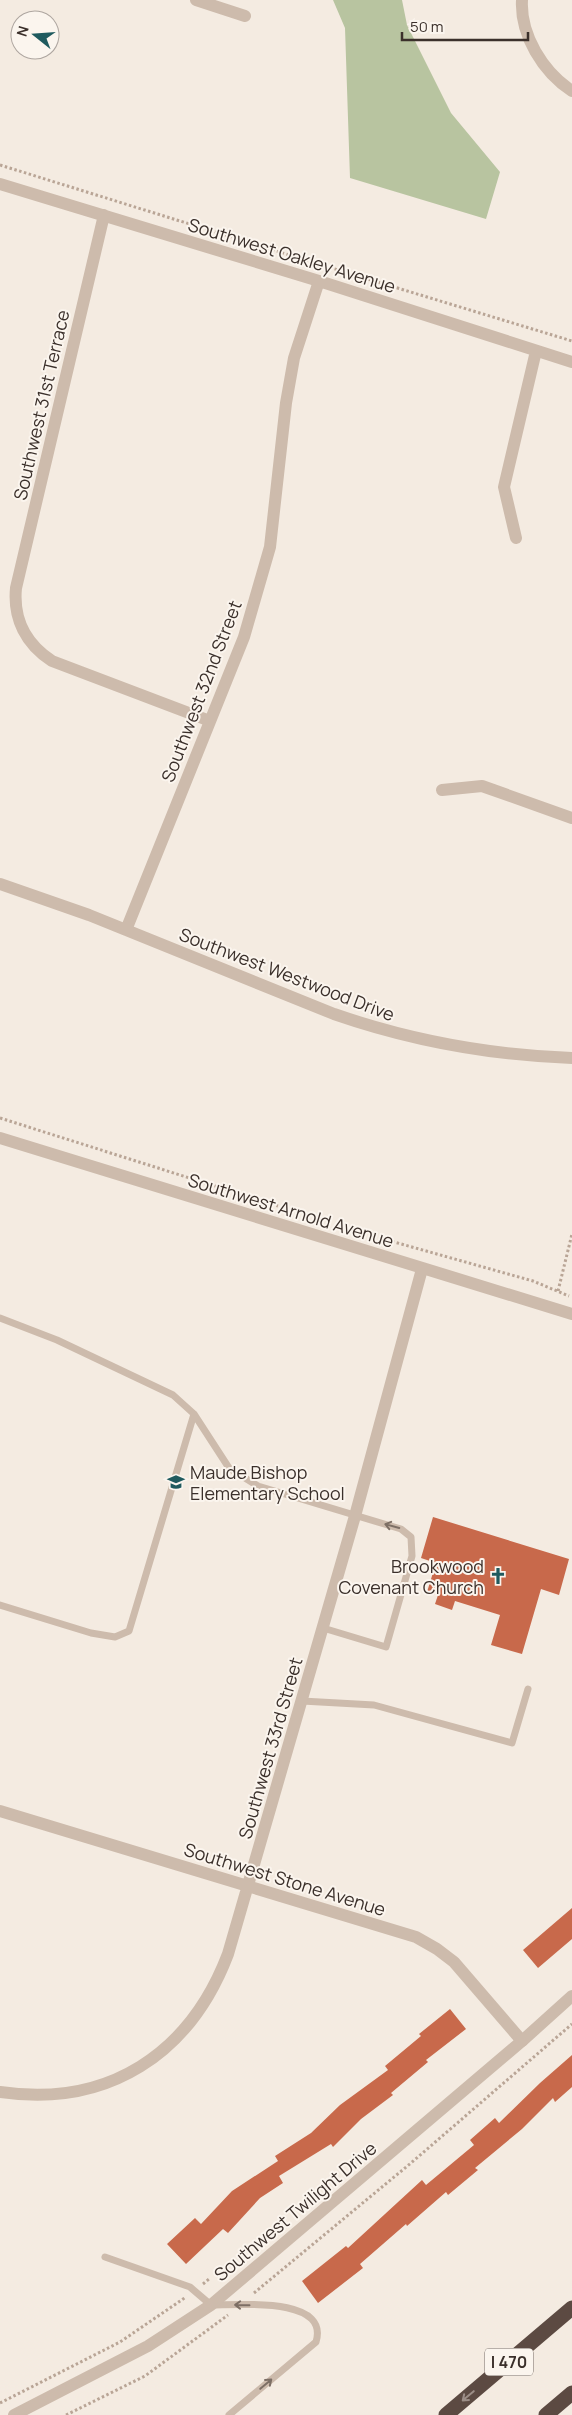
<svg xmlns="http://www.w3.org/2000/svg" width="572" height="2415" font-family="Manrope,sans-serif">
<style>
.green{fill:#b8c4a0}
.building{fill:#c8694b}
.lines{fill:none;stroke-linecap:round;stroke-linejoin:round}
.path{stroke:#b9a596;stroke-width:3;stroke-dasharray:2.5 2.5;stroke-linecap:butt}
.service{stroke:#cdbbac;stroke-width:7}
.minor{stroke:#cdbbac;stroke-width:12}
.tertiary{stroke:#cdbbac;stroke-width:12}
.motorway{stroke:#5c4a42;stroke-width:15}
.oneway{stroke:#7d6f65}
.oneway2{stroke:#9c8e87}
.labels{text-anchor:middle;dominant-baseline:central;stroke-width:4;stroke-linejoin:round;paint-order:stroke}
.shield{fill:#fbf5ee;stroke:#756b66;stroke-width:1}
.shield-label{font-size:16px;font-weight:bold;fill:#3b302b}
.street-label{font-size:18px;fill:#3b302b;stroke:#fbf5ee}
.poi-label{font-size:18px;fill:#3b302b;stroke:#fbf5ee;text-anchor:start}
</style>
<rect width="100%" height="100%" fill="#f4ebe1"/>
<path class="green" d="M333,0H402L407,25L451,113L500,172L486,219L350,178L345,28Z"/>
<path class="building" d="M433,1517L569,1559L559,1595L541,1589L522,1654L491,1645L500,1615L455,1601L452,1610L435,1604L438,1595L427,1592L436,1563L421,1558Z
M572,1908V1939L538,1968L523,1950Z
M450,2009L466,2029L426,2060L428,2062L391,2093L393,2095L361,2119L333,2147L331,2144L279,2176L283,2183L260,2198L228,2233L223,2229L186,2264L167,2244L195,2218L201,2224L232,2191L278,2161L275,2156L311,2133L340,2105L388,2070L385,2066L421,2036L419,2034Z
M572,2055V2087L555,2102L553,2098L522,2129L475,2168L478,2170L448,2195L446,2192L407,2226L406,2224L360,2264L363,2268L318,2303L302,2281L346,2246L348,2248L422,2180L426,2185L474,2145L470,2140L495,2118L499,2123L540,2083Z"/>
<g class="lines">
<path class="path" d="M0,165L315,263
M325,266L572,341
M0,1118L278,1206
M387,1240L533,1281L569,1296
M558,1291L572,1234
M203,2284L209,2279
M254,2293L411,2163L572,2024
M0,2403L120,2342L186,2297
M66,2415L145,2376L228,2315"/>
<path class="service" d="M0,1318L57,1340L173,1395L194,1414L229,1468L258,1486L401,1529L411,1537L412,1556L386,1647L323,1628
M0,1605L91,1633L115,1637L129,1631L194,1414
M302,1701L374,1705L512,1743L528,1689
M105,2257L190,2287L211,2305C237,2305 330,2296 316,2342L229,2415"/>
<path class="minor" d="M196,0L245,16
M522,0C520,35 543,72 572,91
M0,184L319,281L572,362
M104,215L16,588C13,619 26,644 52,661L210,721
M516,538L504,487L536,351
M442,790L482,786L572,818
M0,884L89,915L334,1014C412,1041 489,1055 572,1058
M126,930L244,637L270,547L286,403L294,358L319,281
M0,1811L416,1937L437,1949L454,1962L522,2041
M0,2092C108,2108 190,2054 228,1954L355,1516L422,1269"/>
<path class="tertiary" d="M0,1138L572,1314
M14,2415L148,2346L211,2305L522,2041L572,1996"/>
<path class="motorway" d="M446,2415L572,2308
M546,2415L572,2393"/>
</g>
<defs><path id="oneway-shaft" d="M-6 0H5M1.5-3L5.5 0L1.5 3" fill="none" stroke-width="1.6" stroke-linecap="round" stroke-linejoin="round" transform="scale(1.25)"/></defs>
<g class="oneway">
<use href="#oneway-shaft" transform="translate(392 1526) rotate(-165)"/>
<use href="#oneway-shaft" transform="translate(242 2305) rotate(-179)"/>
<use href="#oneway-shaft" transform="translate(266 2384) rotate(-40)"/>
</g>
<use class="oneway2" href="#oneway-shaft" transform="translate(468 2396) rotate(140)"/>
<defs>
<g id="school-bare" transform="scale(1.35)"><path d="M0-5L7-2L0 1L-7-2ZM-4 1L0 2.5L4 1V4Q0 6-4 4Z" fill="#1f5a5e" stroke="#fbf5ee" stroke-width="2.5" paint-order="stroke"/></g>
<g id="church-bare" transform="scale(1.35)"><path d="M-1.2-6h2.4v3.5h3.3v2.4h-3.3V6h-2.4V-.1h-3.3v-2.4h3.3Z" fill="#1f5a5e" stroke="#fbf5ee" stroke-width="2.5" paint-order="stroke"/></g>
</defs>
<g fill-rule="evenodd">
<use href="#school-bare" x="176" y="1482"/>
<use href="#church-bare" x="498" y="1576"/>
</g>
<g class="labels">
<rect class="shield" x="485" y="2348.5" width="48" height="27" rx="4"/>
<g class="shield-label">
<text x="509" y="2362">I 470</text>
</g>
<g class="street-label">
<text transform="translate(292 255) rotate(17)">Southwest Oakley Avenue</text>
<text transform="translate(41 405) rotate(-77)">Southwest 31st Terrace</text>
<text transform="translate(201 691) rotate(-69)">Southwest 32nd Street</text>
<text transform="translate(287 974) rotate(21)">Southwest Westwood Drive</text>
<text transform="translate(291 1210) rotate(17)">Southwest Arnold Avenue</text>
<text transform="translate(270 1748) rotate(-74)">Southwest 33rd Street</text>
<text transform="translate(285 1879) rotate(17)">Southwest Stone Avenue</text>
<text transform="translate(295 2211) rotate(-40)">Southwest Twilight Drive</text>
</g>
<g class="poi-label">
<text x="190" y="1472">Maude Bishop<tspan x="190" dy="21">Elementary School</tspan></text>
<text x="484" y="1566" text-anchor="end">Brookwood<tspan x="484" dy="21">Covenant Church</tspan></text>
</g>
</g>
<g transform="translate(35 35) rotate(287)"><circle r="24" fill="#fbf5ee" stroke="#aea6a0"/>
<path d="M0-4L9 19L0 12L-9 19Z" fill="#1f5a5e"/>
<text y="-8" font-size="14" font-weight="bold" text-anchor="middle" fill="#3b302b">N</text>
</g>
<path d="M402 32v8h126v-8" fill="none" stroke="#3b302b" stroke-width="2.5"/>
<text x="410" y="32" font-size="15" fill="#3b302b" stroke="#fbf5ee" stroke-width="4" paint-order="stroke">50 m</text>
</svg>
